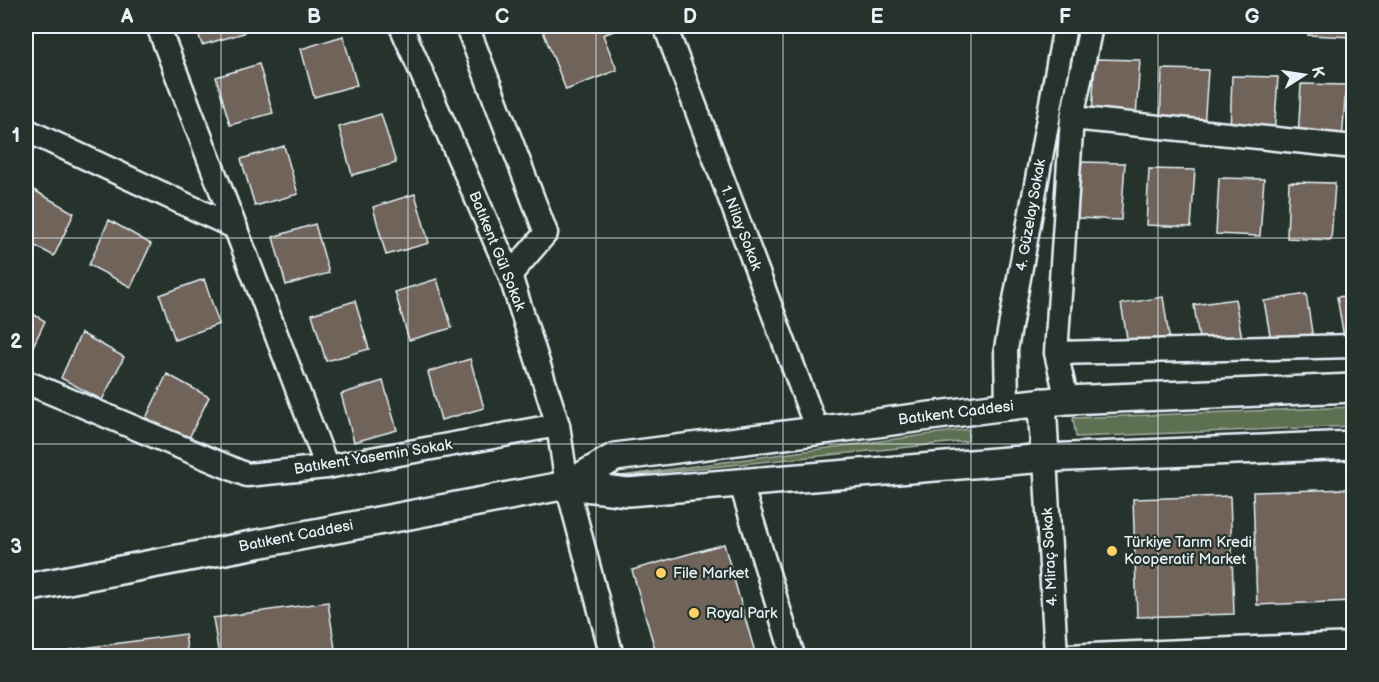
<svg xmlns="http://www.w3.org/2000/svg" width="1379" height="682" font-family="'Balsamiq Sans',sans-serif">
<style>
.grass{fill:#5d6f51;stroke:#a2b0a4;stroke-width:1.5}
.building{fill:#6f645a;stroke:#e8f1f8;stroke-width:1.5}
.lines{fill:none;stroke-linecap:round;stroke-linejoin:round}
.minor-casing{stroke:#e8f1f8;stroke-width:27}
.tertiary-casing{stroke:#e8f1f8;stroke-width:32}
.minor{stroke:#26332d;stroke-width:22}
.tertiary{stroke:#26332d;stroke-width:27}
.grid{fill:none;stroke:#e8f1f8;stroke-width:1.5;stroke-opacity:0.55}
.poi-dot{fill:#ffd166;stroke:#26332d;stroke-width:2}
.labels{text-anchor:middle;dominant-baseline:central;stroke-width:4.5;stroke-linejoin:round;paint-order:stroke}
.street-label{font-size:15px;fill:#e8f1f8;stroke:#26332d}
.poi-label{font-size:15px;fill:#e8f1f8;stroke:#26332d;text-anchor:start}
.neatline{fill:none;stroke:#e8f1f8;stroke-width:2}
.grid-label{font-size:20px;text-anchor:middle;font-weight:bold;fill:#e8f1f8}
</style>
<rect width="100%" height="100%" fill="#26332d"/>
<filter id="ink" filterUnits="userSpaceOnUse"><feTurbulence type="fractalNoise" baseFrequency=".0167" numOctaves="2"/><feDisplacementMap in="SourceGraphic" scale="12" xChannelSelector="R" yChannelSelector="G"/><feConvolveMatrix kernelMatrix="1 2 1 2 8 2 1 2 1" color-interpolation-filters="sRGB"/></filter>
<g filter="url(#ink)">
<path class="grass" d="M1353,407V426L1076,437L1073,418Z
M969,429L968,441L613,477Z"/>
<path class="building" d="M196,26H242L244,33L202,45Z
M541,26H614L616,30L603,35L617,70L566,90Z
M1251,26H1287V27Z
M1309,26H1353V37L1308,35Z
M343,36L357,85L314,97L301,49Z
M1095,59L1140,60L1136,117L1092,115Z
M259,64L273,113L230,125L216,77Z
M1162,69L1208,70L1204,127L1160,125Z
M1232,76L1278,77L1274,135L1230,132Z
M1301,84L1346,85L1342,142L1298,140Z
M381,114L396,163L352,175L339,127Z
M284,146L298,194L255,206L241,159Z
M1080,162L1125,163L1121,220L1077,218Z
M1149,169L1195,170L1191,227L1146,225Z
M1219,178L1264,179L1260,236L1216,234Z
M1289,182L1335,183L1331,240L1287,238Z
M32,189L74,213L54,256L26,241V204Z
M415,194L429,243L386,255L373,207Z
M109,220L151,244L131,287L89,265Z
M315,224L329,273L286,285L273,237Z
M204,279L219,324L175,340L160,295Z
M437,279L452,328L409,340L395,292Z
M1306,294L1313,339L1272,346L1264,301Z
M1354,295V341L1345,343L1337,297Z
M1163,297L1170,343L1129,349L1121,304Z
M1235,299L1242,339L1200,346L1194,305Z
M355,301L369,349L326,361L312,314Z
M26,310L45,321L26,361Z
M81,333L124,357L102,400L61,378Z
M470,359L484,408L441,420L428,372Z
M167,374L209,397L188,440L146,418Z
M383,381L397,430L354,442L341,394Z
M1350,489L1354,601L1257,605L1253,492Z
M1230,496L1234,614L1137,617L1133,499Z
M724,544L756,656H657L632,570Z
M328,602L336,656H219L213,618Z
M185,634L188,656H71L70,650Z"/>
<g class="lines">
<g class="minor-casing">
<path id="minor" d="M158,26L327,467
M401,26L510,275L558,425L567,485L612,656
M467,26L546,233L510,275
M665,26L817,430
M1072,118L1354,147
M26,130L236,228
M1056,353L1354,346
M26,382L247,475L327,467L558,425
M1067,400L1056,353L1072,118L1091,26
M1007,406L1006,349L1065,26
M1045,458L1056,656
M741,484L793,656
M1066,656L1354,644"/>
</g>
<g class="tertiary-casing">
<path id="tertiary" d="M1042,402L1045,458
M567,485L615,457L1007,406L1067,400L1354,388
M26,588L567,485L628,492L1045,458L1354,445"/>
</g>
<use href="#minor" class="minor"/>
<use href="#tertiary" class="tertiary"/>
</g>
</g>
<path class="grid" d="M221,26V656M408,26V656M596,26V656M783,26V656M971,26V656M1158,26V656M26,238H1354M26,444H1354"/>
<g class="poi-dot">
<circle cx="1112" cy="551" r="6"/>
<circle cx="661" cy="573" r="6"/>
<circle cx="694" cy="613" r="6"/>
</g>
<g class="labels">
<g class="street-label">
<text transform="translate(1031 215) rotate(-80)">4. Güzelay Sokak</text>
<text transform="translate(741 228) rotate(69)">1. Nilay Sokak</text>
<text transform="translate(497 251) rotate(68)">Batıkent Gül Sokak</text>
<text transform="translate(956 413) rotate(-7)">Batıkent Caddesi</text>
<text transform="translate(373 457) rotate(-9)">Batıkent Yasemin Sokak</text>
<text transform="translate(296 536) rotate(-11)">Batıkent Caddesi</text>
<text transform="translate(1050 557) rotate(-93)">4. Miraç Sokak</text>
</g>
<g class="poi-label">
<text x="1124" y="542">Türkiye Tarım Kredi<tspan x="1124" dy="17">Kooperatif Market</tspan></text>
<text x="673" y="573">File Market</text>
<text x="706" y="613">Royal Park</text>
</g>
</g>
<rect width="1379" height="682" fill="none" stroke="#26332d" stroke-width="66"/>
<g transform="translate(1304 75) rotate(78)" stroke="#26332d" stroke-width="4.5" paint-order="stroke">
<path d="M0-4.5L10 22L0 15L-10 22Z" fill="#e8f1f8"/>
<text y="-9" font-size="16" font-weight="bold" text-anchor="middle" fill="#e8f1f8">K</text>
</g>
<rect x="33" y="33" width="1313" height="616" class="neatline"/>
<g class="grid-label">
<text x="127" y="23">A</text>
<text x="314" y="23">B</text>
<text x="502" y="23">C</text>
<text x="690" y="23">D</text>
<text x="877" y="23">E</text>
<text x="1065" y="23">F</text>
<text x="1252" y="23">G</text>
<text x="16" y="142">1</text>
<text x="16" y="348">2</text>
<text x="16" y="553">3</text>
</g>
</svg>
